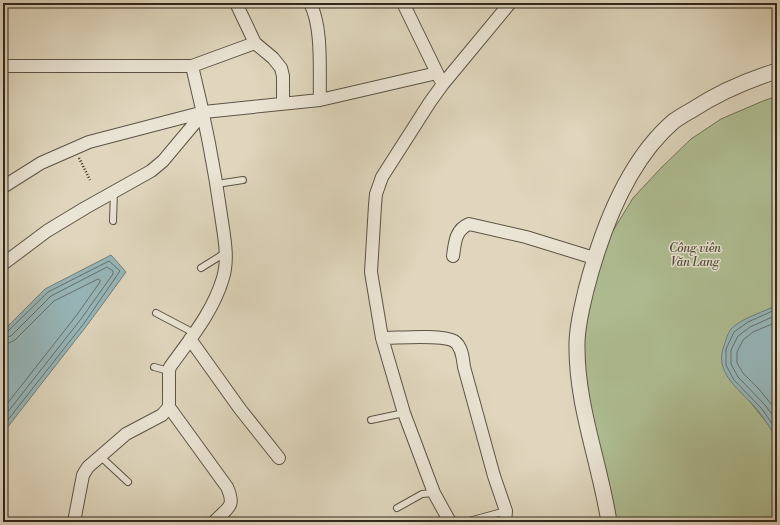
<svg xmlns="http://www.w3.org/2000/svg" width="780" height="525" font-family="'Libre Bodoni',serif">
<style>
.green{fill:#afbe93;stroke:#707358}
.water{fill:#97b7bb;stroke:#6e7e7c}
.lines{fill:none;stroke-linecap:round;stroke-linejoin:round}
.shore{stroke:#64706c;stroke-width:1}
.service-casing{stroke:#5c5446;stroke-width:8}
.minor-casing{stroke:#5c5446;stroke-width:14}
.tertiary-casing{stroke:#5c5446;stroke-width:17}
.path{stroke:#30281e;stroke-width:2.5;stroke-dasharray:1 2;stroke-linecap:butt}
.service{stroke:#eae4d4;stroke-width:6}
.minor{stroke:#eae4d4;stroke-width:12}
.tertiary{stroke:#eae4d4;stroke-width:15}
.labels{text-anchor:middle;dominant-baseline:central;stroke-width:3;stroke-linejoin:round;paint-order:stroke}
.park-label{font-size:12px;font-style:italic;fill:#504e3b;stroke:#eae4d4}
</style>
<rect width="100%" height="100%" fill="#dfd6bd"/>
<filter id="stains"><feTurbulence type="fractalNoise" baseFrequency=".005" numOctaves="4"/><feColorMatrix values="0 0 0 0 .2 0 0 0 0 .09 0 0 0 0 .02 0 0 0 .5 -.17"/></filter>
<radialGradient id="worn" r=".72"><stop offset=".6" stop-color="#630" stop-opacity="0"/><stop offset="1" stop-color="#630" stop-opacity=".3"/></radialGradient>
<path class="green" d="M777,96V305L767,310L747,398L771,428L777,441V522H607L581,347L587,308L608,239L633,198L661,168L691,139L721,119L763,101Z"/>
<path class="water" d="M111,255L126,272L88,324L3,433V331L45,289Z
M777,305V441C772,430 766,421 759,412C743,391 711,374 725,343C726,339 728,333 731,329C743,317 762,313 777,305Z"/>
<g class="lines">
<path class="shore" d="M777,309L748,322L734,332L726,349V365L734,380L762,409L777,431
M777,315L750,327L738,336L731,350V364L738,377L765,405L777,421
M777,322L753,332L743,340L737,352V363L743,373L758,388L777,411
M3,333L7,332L48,292L109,261L120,271L85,322L3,426
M3,338L11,336L51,296L107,267L113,271V274L81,319L3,418
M3,344L9,343L15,340L54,301L98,279L100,280V282L76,316L3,409"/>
<g class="service-casing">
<path id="service" d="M217,184L243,180
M113,221L114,191
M201,268L225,253
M156,313L194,333
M154,367L169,371
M371,420L404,413
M100,456L128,482
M397,508L422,494L434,493
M465,522L506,511"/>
</g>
<g class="minor-casing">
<path id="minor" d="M236,3L255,43L273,58L281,68L283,76V103
M310,3C323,28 319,71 320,100
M403,3L440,79
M3,66H192L255,43
M192,66C204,115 214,165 221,215C224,236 229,258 223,278C213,312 190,339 170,367L169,371V407L227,487C236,507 228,507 215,521
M3,187L41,163L89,142L204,112L320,100L437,73
M453,256C455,243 455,230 469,224L526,237L594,258
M3,264L47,231L85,208L151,171L163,161L204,112
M382,338C398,338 441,334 454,341C462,346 463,359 464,367L494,476L506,511L505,522
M190,339L240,409L279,458
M74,522L83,475L88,467L126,434L162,415L169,407
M450,522L434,493L404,413L382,338L371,272L375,205L376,194L382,177L430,102L443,84L510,3"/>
</g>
<g class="tertiary-casing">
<path id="tertiary" d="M609,522C600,463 576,405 577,344C577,325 582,308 586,290C601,232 627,161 674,121C680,117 686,113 692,110C718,93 748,80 777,71"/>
</g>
<path class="path" d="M79,158L90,180"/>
<use href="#service" class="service"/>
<use href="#minor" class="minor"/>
<use href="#tertiary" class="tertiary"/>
</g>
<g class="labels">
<g class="park-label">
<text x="695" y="248">Công viên<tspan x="695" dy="14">Văn Lang</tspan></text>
</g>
</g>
<rect width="780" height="525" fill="none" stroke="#dfd6bd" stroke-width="16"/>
<rect x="4" y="4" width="772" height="517" fill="none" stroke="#30281e" stroke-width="2"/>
<rect x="8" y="8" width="764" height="509" fill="none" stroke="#30281e"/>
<rect width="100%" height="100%" filter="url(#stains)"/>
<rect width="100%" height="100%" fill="url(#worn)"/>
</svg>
